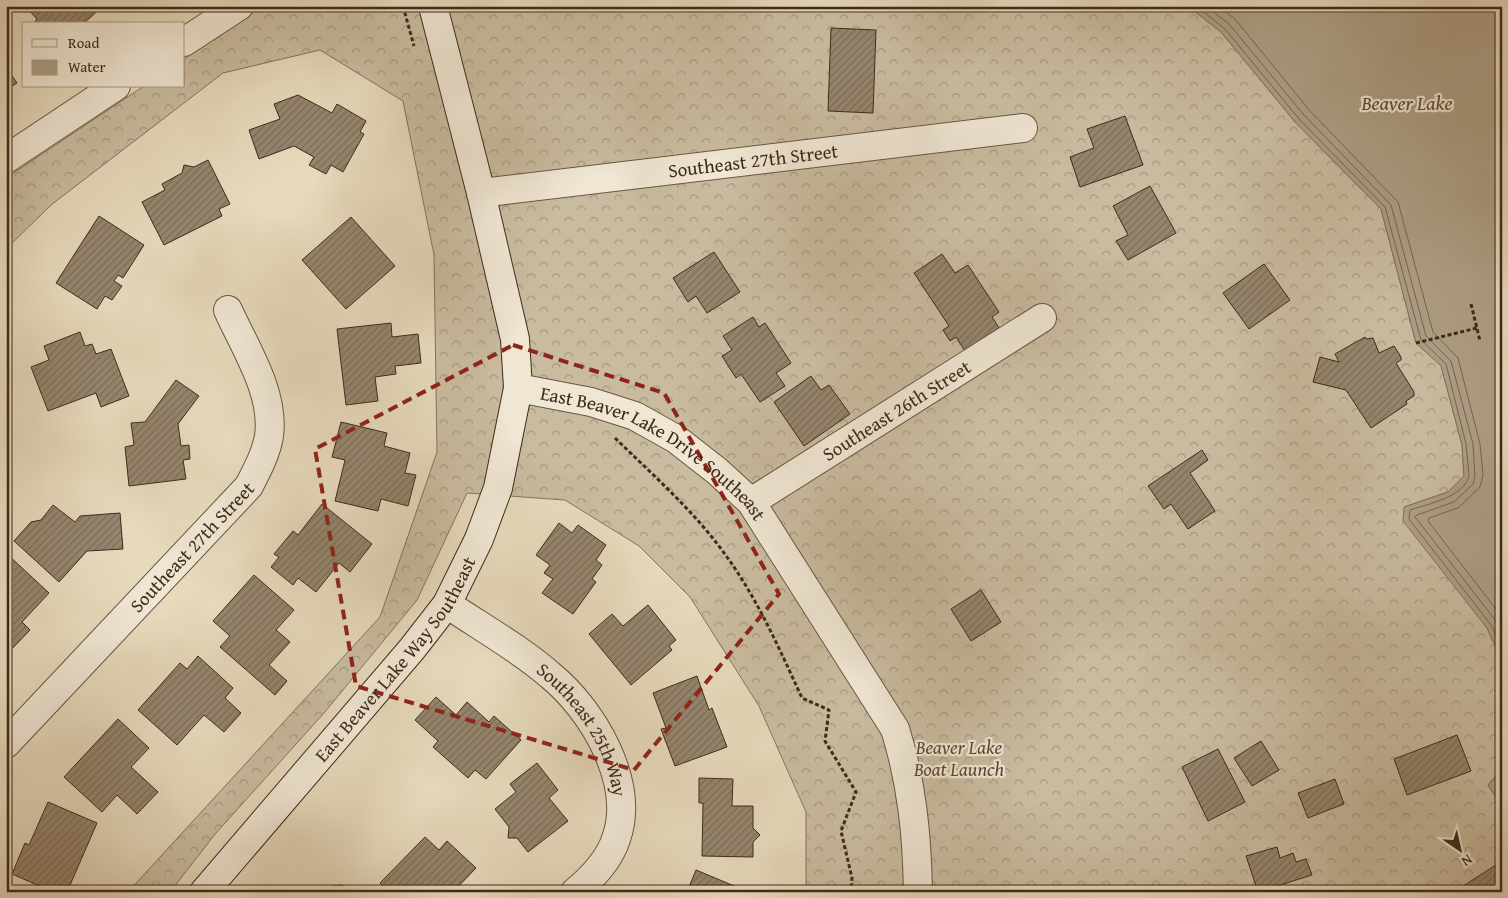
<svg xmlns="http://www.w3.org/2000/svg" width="1508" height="898" font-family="'Gentium Book Plus',serif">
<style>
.forest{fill:url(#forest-crowns);stroke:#84735d}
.water{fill:#ad9e85;stroke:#81705a}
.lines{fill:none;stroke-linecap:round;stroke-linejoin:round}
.shore{stroke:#766450;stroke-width:1}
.building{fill:url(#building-hatch);stroke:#3e2b1a}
.street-casing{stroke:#685642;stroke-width:30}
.secondary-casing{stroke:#3e2b1a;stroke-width:30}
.path{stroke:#3e2b1a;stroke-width:3;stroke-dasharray:4 2.5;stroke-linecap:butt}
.street{stroke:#efe6d3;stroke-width:28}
.secondary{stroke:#efe6d3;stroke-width:28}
.marked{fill:none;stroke:#8f2418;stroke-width:4;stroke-dasharray:10 6;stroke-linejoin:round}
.labels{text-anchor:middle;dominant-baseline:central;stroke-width:4.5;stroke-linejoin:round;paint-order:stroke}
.street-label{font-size:19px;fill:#3e2b1a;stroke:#efe6d3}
.park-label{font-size:19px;font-style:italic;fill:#5a4835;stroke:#efe6d3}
.water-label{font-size:20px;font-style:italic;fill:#5a4835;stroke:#efe6d3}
</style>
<defs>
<pattern id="forest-crowns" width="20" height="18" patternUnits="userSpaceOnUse" patternTransform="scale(1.25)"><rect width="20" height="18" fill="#c9bba0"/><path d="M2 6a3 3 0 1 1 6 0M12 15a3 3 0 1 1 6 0" fill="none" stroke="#a59882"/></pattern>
<pattern id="building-hatch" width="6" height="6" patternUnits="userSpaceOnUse" patternTransform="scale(1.25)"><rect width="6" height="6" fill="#95856e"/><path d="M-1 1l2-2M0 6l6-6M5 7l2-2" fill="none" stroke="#7b6d5a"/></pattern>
</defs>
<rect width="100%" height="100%" fill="#e6d9bc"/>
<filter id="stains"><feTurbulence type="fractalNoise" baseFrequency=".004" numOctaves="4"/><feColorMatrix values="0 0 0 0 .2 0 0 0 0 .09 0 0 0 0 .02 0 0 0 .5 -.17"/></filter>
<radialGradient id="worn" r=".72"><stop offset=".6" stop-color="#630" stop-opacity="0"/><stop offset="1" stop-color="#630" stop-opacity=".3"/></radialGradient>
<path class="forest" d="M263,6H1188L1221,32L1296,123L1381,209L1416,343L1441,365L1462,445L1464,477L1448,492L1404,507L1487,628L1502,661V769L1488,785L1502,806V892H806V812L759,706L690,597L639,546L565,500L467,493L417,600L324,713L216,833L170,892H128L380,617L437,452L434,255L403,101L320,50L223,73L51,205L6,249V178L144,86H184V59Z"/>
<path class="water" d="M1188,6H1502V661L1487,628L1403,521L1404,507L1448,492L1464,476L1462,445L1441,366L1416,343L1381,209L1296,123L1221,32Z
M1502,770V806L1488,785Z"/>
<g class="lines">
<path class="shore" d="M1196,6L1225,29L1300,120L1385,207L1421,340L1446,364L1466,444L1469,476C1464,497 1428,504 1410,510L1409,519L1491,625L1502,648
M1206,6L1229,24L1304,115L1391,205L1426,336L1451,361L1473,444L1475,476L1473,484L1454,502L1417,515L1415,517L1496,621L1502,633
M1218,6L1235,19L1310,111L1398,202L1433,332L1458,358L1480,444L1483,475L1480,487L1458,508L1429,518L1428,521L1502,617"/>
</g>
<path class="building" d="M25,6H103L83,24H33L37,19Z
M831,28L876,30L873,113L828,111Z
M6,67L17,83L6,90Z
M298,95L332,113L337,104L366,121L360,132L364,134L343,172L331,165L326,174L309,165L314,157L294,146L259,159L249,130L280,119L274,104Z
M1125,116L1143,165L1080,187L1070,157L1094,148L1087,129Z
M208,160L230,204L219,209L222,216L164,245L142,202L165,190L162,184L182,173L184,165L194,167Z
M1150,186L1176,233L1128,260L1116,241L1128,235L1113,206Z
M99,216L144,245L123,278L118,275L114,281L122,286L112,300L105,296L97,309L56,283Z
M351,217L395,266L346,309L302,260Z
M714,252L740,292L707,313L696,296L688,302L673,278Z
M942,254L955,273L968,265L999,312L992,317L999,328L965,351L956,337L950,341L943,330L949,326L914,273Z
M1264,264L1290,300L1249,329L1223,293Z
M753,317L759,327L765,323L791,363L776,373L785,386L760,402L741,374L736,378L722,356L732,350L723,336Z
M391,323L392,337L418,334L421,363L395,366L396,374L375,377L378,401L346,405L337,329Z
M80,332L85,346L92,344L96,354L111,349L129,396L101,407L96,393L48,411L31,367L49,360L44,346Z
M1365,337L1366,339L1373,338L1379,353L1394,346L1401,357V360L1396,363L1414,392V396L1406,401L1407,404L1371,428L1346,390L1313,382L1320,357L1339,362L1335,354Z
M811,376L821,390L829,385L850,414L804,446L774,402Z
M176,380L199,396L178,424L181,446L189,445L190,459L183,460L186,479L129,486L125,447L134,445L131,423L145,422Z
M341,422L387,433L384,446L410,453L405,473L416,475L408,506L381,499L378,511L335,501L345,460L332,457Z
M1202,450L1208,460L1190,473L1215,511L1188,529L1171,504L1164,509L1148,486Z
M322,504L372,544L350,572L339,563L316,592L298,578L293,585L271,567L279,557L274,554L293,531L298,535Z
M53,505L75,522L80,516L120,513L123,549L87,551L59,582L14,541L31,522L41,520Z
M559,523L572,533L578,525L606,545L596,560L602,565L592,579L596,582L573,614L542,593L553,579L544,573L550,565L536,555Z
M6,553L49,593L22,622L30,630L6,655Z
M254,575L294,610L276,630L290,642L269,665L287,681L275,695L220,647L230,636L213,621Z
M981,590L1001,622L971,641L951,609Z
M648,605L676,640L669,646L672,650L631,685L589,634L612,614L623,626Z
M198,656L233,688L225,698L241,713L224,732L204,715L177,745L138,710L180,663L187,669Z
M697,676L709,710L712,708L727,747L675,766L661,729L666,728L653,693Z
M436,697L456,715L467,702L489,722L494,716L521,740L486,779L475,770L468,778L433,747L438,741L415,720Z
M118,719L149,748L131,767L158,792L137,814L117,795L102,812L64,777Z
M1457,735L1471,771L1407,795L1394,759Z
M1261,741L1279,770L1252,786L1234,758Z
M1218,749L1245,802L1208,821L1182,767Z
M537,763L558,790L549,798L568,821L528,852L517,838H508L509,827L495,809L516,792L510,784Z
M699,778L733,779L732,806H753V828L760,835L753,842V857L702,856L703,803H699Z
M1335,779L1344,804L1308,818L1298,793Z
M48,802L97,823L67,892H53L12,874L25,843L29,845Z
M425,837L439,850L447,841L476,868L453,892H389L380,883Z
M1277,847L1280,858L1293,853L1296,862L1306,859L1312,875L1258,892L1246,856Z
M1502,861V892H1454Z
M696,870L739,888L738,892H687Z
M342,885L349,892H328L333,886Z"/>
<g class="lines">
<g class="street-casing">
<g id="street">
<path d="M184,42L239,6"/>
<path d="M6,159L116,86"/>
<path id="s1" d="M481,193L1023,128"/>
<path id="s2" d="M518,388L591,402L635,416L676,439L717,471L751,502L895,729C912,783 917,836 918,892"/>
<path id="s3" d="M751,502L1042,318"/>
<path id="s4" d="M447,604C481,627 519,648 550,675C593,710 636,783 616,839C609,860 592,878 575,892"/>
<path id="s5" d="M6,744L249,486C257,470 266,454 269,436C275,393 245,348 228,310"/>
</g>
</g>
<g class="secondary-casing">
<g id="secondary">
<path id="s6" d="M204,892L412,649L447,604L479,539L498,488L518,388L515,339L481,193L433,6"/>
</g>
</g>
<path class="path" d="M403,6L414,46
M1471,304L1480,341
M1416,343L1477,328
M615,438C654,476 696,513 727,557C758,600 780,650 802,698L829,710L825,741L856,792L841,831L852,878L851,892"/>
<use href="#street" class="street"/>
<use href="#secondary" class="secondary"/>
</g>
<path class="marked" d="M513,345L664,393L779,594L634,770L356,686L315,449Z"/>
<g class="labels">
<g class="street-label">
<text stroke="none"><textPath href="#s1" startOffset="274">Southeast 27th Street</textPath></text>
<text stroke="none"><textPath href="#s3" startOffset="172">Southeast 26th Street</textPath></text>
<text stroke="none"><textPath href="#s2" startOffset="154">East Beaver Lake Drive Southeast</textPath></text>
<text stroke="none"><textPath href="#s5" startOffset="271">Southeast 27th Street</textPath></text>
<text stroke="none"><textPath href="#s6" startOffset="302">East Beaver Lake Way Southeast</textPath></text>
<text stroke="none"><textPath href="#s4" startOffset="190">Southeast 25th Way</textPath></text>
</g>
<g class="park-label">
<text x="959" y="747">Beaver Lake<tspan x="959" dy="22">Boat Launch</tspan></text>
</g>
<g class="water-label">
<text x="1407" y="102">Beaver Lake</text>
</g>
</g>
<rect width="1508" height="898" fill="none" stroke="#e6d9bc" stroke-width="25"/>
<rect x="8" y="8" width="1493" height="883" fill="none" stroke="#3e2b1a" stroke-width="2.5"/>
<rect x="12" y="12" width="1483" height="873" fill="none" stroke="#3e2b1a"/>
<rect x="22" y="22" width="162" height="65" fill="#efe6d3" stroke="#a89b89"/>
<rect x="32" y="39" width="25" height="8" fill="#efe6d3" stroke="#a89b89"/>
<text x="68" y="48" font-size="15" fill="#3e2b1a">Road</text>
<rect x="32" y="60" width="25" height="15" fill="#ad9e85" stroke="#a89b89"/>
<text x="68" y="72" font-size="15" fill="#3e2b1a">Water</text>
<g transform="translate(1460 850) rotate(146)" stroke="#efe6d3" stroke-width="4" paint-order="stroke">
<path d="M0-4L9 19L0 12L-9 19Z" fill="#3e2b1a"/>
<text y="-8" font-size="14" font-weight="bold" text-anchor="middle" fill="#3e2b1a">N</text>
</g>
<rect width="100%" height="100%" filter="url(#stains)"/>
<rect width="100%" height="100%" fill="url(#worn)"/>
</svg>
